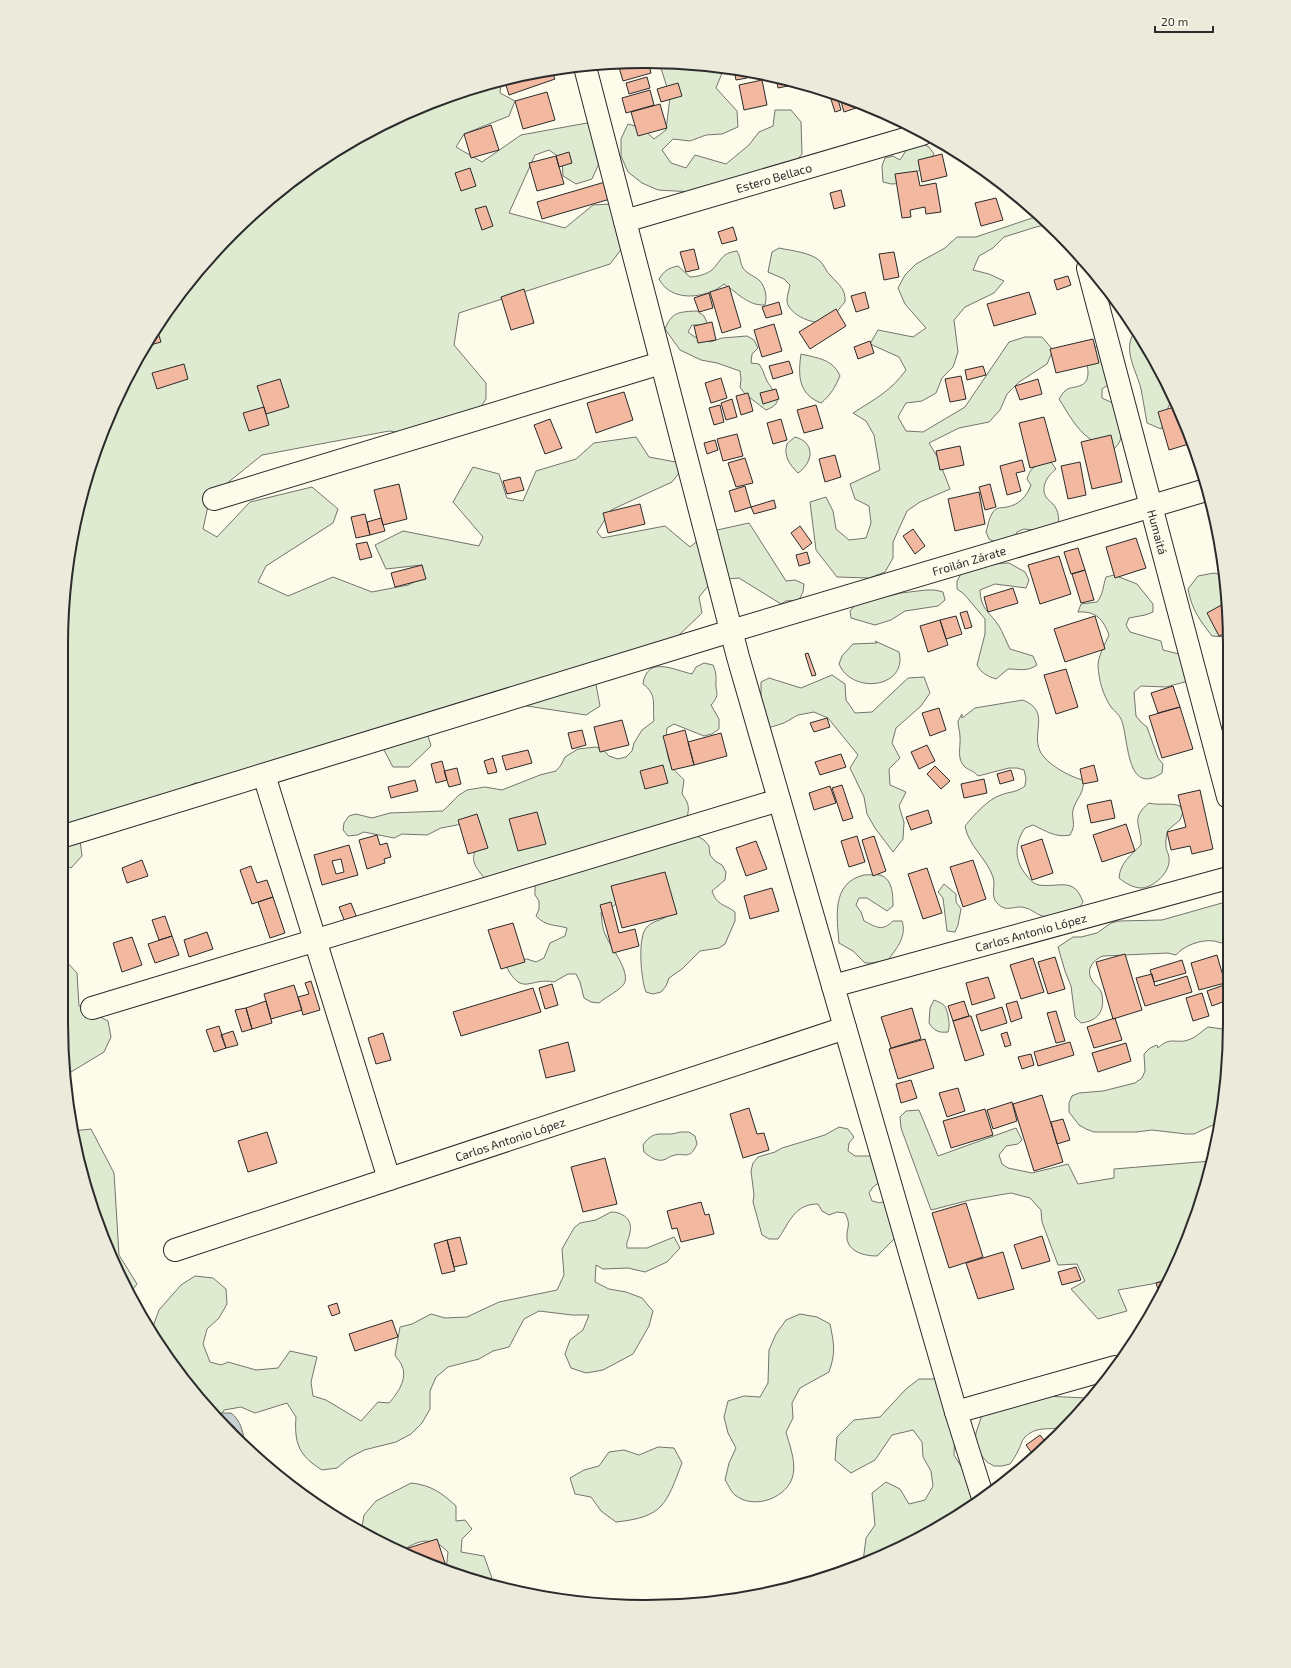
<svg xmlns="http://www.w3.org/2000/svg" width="1291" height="1668" font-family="'Exo 2',sans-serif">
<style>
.green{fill:#deebd1;stroke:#74746e}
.water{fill:#c7d0d0;stroke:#74746e}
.building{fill:#f2b8a0;stroke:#2b2b2b;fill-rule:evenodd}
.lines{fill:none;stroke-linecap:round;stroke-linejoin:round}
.minor-casing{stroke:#2b2b2b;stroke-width:24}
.minor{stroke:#fdfbea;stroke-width:22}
.labels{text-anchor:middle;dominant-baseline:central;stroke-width:3;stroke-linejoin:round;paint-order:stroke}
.street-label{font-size:12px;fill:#2b2b2b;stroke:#fdfbea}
.rim{fill:none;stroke:#2b2b2b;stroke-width:2}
</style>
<rect width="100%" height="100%" fill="#fdfbea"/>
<path class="green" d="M660,62L722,69V73L716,88L737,111L738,127L722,134L706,135L690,141L673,139L662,150L671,163L686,168L695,155L726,164L749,145L759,132L773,126L775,110H791L801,122L802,154L791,167L710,193L658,190L642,183L628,172L621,156V139L628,124L642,128L654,139L666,130L670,97L660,65Z
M501,82L500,93L515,101L509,116L464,134L456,147L482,162L521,135L587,123L605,150L592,179L576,184L563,176L562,159L549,150L535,155L509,213L565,228L593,205L612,204L633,234L610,264L459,313L454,345L486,383V399L468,426L438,438L389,431L262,455L210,497L203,529L217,537L250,502L312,487L338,509L333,523L266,566L258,582L288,596L333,577L372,592L408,585L424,577L422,565L386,569L375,545L403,531L479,546L483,537L453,502L473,467L499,474L507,498L523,501L536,471L576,459L594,443L636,437L649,457L686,464L672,482L611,510L597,532L602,538L665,526L690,547L708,532L749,523L786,581L795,580L804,584L803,592L799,600L786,601L781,604L739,578L713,580L699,597L702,613L678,636L594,674L600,706L586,715L481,699L426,729L431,746L409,767H393L378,739L262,776L195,783L80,840L82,856L71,868L64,865L62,608L81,494L121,387L182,290L260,206L321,159L422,105Z
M921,143L929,147L934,154C931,158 928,164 924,167C915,173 913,173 908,183L891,184L883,182L882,166L885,158L893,156L900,160L907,149Z
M1038,216L1049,224L1036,227L1004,237L993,248L979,256L973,270L989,274L1004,281L994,293L965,307L954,320L958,352L953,367L942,378L936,393L922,401L906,403L898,417L906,431L923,432L965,407L1009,342L1025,337H1042L1053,350L1047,364L1019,382L1007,394L1000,410L989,422L959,428L929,443L938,458L950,489L920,502L907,511L893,542V558L885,572L869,578L837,577L816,550L810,502L826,497L833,511L836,529L849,540L866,538L871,523L869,506L855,499L850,484L880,470L874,435L866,421L853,413C875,399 891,391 906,370L899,357L870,344L878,330L913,337L926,328L905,304L898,288L905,275L916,264L945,248L957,237H976Z
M779,248C792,251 810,252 820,261C825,266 826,272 831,276C839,285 846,289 845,302C840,307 834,317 828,321C817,327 788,315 787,301C787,296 789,290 790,285L784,279L768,272L772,252Z
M737,251C741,258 740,263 743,268C748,275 755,276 760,281C766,288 767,298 765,305C748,306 738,293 724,284C720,287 715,291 710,292C692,299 669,298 659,279C664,271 668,268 678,266L690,277C697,277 707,274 712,270C722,260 721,253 737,251Z
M697,311L704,316L708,325H692L688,332L695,337L710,342L722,338L747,336L754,340L758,348L752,354L751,363L759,364C763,369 764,375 767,381C774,393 787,402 766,410L745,394L740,387L741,379L740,371L717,363L701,360L680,350L665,329C672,311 680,312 697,311Z
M1136,330L1171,402C1165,410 1167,420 1161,429L1147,423C1145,411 1143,400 1141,389C1136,369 1121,348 1136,330Z
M1106,344L1115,380L1102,389V398L1117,405C1121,421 1127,437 1114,449C1106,446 1097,444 1090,439C1076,429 1068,413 1059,399C1061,397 1062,393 1065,391C1069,387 1074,388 1079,386C1093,382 1087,365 1085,356L1089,349Z
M801,354C817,358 833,359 840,376C835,387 831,395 821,403C798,394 798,375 801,354Z
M795,437C815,442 814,462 798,473C790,465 783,456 787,444C788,442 793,439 795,437Z
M1051,462L1056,469C1048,475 1040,487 1046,497C1048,500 1051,502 1053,504C1059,511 1060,520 1057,529L1041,531L1024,529L1017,532L1013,540L997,543L989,539L986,532C988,526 989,517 993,512C996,507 1002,508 1007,507C1019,505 1027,496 1031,485L1027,479C1031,465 1038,465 1051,462Z
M1009,563L1025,572L1029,580L1026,588L995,584L980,590C980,609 990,612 999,626C1003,633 1006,641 1010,649L1033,656L1037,665C1027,672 1019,669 1008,669L996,679C987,676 981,673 977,665L985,634V619L964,594L957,589V581L961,574C976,568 993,563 1009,563Z
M1214,573L1225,576L1226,637L1212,636C1199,619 1192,610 1188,589L1198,576Z
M1114,575L1137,584L1153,604V612L1145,615L1129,618L1126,625L1130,632L1161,641L1163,650L1179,654L1186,658L1192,680L1166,687L1141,686L1134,692L1136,716L1141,722L1147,727L1158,758L1163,764L1162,773C1125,798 1129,736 1121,719C1119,714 1114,711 1111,707C1103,695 1099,681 1098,666C1098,656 1105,644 1109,635C1103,619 1096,611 1078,612L1081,604L1097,602C1103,595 1103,586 1106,577Z
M926,590H935L943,592L945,600L938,606L905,611L891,620L875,625L851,618L850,611L855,605L860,603L901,593Z
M875,641L899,652C908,688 852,695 839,664L842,656L853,644L877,643Z
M704,663L713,665C716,672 716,674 716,681C715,693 721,694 711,705L719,719V729L712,734L704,736L674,724L667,728C665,740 666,759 673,768C676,773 681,776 684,780L682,794C688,802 690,807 687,817L697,836L704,840L709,846L710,855L715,861L722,865L726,872L725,880L712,891C717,906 725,904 735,912V921L725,944L719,948L700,951L682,969L669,978L666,986L661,992L653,994L646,992C641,980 637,936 647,927C656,918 665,922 672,910L619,899C614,907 610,910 601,912C602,920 602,929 606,936C611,948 631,972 624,984C620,990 606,997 599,1003L591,1002L584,998L580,982L576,974H568L554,982C530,977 523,997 507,968L510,961L527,959L536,962L544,958L550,943L565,936L567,928C553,924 547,927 536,916L539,909V901L535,895V878L486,880C471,862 469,858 483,838L479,822L464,821L457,825L441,828L427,835L402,834L394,838L364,832L357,835L348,836L343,830L344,823L349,816L356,814L372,818L390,813L443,811L459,795L467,790L485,787L502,790L540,775L556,771L561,765L565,757L578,749L596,747L603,750L609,756L618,759L626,757L632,751L634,743L642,730L654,721C652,705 658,695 643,684C647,655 674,670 692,674L696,667Z
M832,675L845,684L846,700L855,713L872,712L908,678L924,677L930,693L921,706L896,728L892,743L900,758L889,769L890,785L906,792L899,806L904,822L903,839L893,852L875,828L867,814L864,797L850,768L858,755L828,718L814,712L798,715L784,723L768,728L761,713V682L769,678L801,688Z
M1023,700C1051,712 1031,731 1040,751C1046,764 1070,777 1083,780C1085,793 1076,798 1073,810C1071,820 1077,823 1070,835C1056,838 1046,831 1033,825L1025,828C1014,844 1014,861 1027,876C1030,880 1034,884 1039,885C1059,888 1074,876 1083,902C1082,904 1080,907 1078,909C1071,912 1049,918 1042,916C1036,914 1031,909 1026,908C1015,904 1007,914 997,903C990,896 996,885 993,877C987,859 968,845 965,826C974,815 988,799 1001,795C1011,791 1016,793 1025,786L1026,778L1024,770L1017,768H1009L978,776C973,770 970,771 965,767C956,759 961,746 960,737C960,731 958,727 958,721L962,714V718L975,708Z
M1149,803C1160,806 1170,802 1180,806L1183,812L1180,820L1168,830C1167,834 1165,841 1166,846C1166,851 1170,855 1169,861C1169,873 1154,887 1142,888C1133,888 1125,883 1119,878C1120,863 1131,855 1141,845C1142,826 1129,819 1149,803Z
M864,875C869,875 876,874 880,875C893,879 893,896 893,906L887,911L867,898H859L856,905L861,912L864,921C876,927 882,932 893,921H902C907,936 897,948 888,960L872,963H865L853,951L839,943C837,917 831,883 864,875Z
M944,884L956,894V902L961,909L958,925L955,932L947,931L943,898L938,892Z
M1229,901V945C1224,944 1219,942 1214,941C1201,939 1183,946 1176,955L1168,953L1103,956C1092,960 1085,971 1093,982C1097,987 1101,989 1102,995C1105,1012 1097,1021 1081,1023L1075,1017L1071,986L1065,971L1058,947L1073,937H1081L1097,933L1111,923L1119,921L1162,920Z
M65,960L77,973L79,1006L108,1021L111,1037L104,1052L66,1075Z
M934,1000C944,1004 946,1005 948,1016C949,1022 950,1025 948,1032C939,1033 934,1031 929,1023L930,1008Z
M1208,1027L1230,1030L1225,1099L1220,1121L1217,1123L1194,1134H1186L1152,1130L1136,1132H1094L1086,1129L1079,1125L1069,1112V1103L1072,1096L1079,1093L1103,1091L1135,1083L1142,1078L1145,1071L1144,1054L1150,1048L1157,1045L1158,1048C1170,1036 1176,1044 1188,1040C1195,1038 1202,1031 1208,1027Z
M919,1110L938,1156L1016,1128L1022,1140L1018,1144L1006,1146L999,1155L1002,1164L1008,1168L1032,1173L1068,1164L1078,1184L1114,1178V1169L1211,1161L1199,1211L1165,1280L1152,1284L1118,1290L1127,1311L1098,1319L1071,1289L1085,1281L1077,1264L1058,1265L1042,1222L1041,1210L1030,1198L1011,1193L970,1200L931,1210L901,1128L900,1117L906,1111Z
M839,1127L848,1129L854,1137L849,1143L848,1151L855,1156H872L887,1177L873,1187L869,1193L872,1201L880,1203L887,1200L895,1238L877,1256C865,1256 848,1252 847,1238C846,1226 852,1227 845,1213L837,1212L829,1215L822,1211L818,1204C794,1204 790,1222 778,1239H769L762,1235L753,1202L754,1195L751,1171L753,1163L758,1157L775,1152L782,1148L825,1135Z
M91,1129L114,1173L119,1255L137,1284L129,1294L106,1246L81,1174L72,1131Z
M680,1132H689L695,1136L697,1144C689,1162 684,1151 672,1156C670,1156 668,1158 666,1159C658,1163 650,1157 644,1152L643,1145C655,1127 664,1138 680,1132Z
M611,1212C622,1212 633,1219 630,1232C629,1240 626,1240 627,1248H647L674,1237L680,1248L667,1262L645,1272L628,1268L603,1269L596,1265L595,1282L609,1289L626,1292L642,1298L653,1311L649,1326L633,1354L603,1370L586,1373L571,1368L565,1354L570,1340L583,1330L589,1315H572L539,1311L524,1319L509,1347L493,1351L479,1359L448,1367L436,1377L430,1391V1409L422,1423L411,1434L396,1442L364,1450L349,1458L337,1468L322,1470C299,1456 294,1443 296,1417L287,1403L255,1413L241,1407L224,1410L218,1420L182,1378L151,1332L159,1310L181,1285L195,1276L213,1278L226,1289L227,1304L219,1318L207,1329L203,1344L210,1362L221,1365L228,1362L256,1370L278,1368L290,1351L317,1357L311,1382L313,1396L326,1400L361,1421L378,1402L389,1403C397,1394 408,1379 402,1366C401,1362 397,1359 395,1355L400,1327L412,1324L431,1314L445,1318L467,1317L499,1302L557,1290L564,1275L562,1249L574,1228L580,1223L596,1220Z
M800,1314L817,1317L830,1324C834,1344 836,1352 829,1372L800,1388L792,1403L793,1418L786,1432C790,1447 798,1466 791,1481C782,1500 752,1509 735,1495C731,1492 728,1484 725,1480L729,1463L736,1448L728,1433L724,1417L728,1401L744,1396L760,1397L768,1383L769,1350L776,1334L786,1320Z
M919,1379H936L955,1423L954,1455L973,1486L974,1503L970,1509L904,1547L863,1562L866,1538L875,1525L872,1493L886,1482L900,1489L909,1504L925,1500L933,1486L931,1471L923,1457L922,1442L913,1430L892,1435L875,1460L851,1473L835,1460L837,1437L854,1420L880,1417L906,1389Z
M1093,1394C1085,1404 1076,1420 1064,1426C1050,1432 1039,1424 1025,1437C1021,1441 1021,1446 1018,1451C1016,1455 1013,1460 1010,1464L1002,1466H994L987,1462L982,1456L975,1442L976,1433L982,1415L1044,1396L1086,1398Z
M658,1447L674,1448L682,1463C666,1504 664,1517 616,1522L601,1511L591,1497L575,1494L570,1478L584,1470L599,1466L609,1452L624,1450L639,1455Z
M411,1483C431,1485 442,1493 456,1506V1521L465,1520L472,1529L462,1539L461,1552L484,1556L492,1578L487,1585L446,1571L448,1552C432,1535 418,1540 400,1552L361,1533L364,1515L376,1501Z"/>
<path class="water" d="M213,1413H231C241,1420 244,1434 245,1447L237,1440C238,1426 233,1423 220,1422Z"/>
<path class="building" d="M648,61L651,73L623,81L618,64Z
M551,70L555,79L509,95L505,82L535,72Z
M734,70L746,71L747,78L736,80Z
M647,77L650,88L629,94L626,83Z
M776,77L798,84L778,88Z
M762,80L767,105L744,110L739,85Z
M678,83L682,96L661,102L657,89Z
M650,90L654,105L626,113L622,98Z
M547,92L555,120L523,129L515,101Z
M829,93L837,96L841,110L835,112Z
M842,97L854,101L856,108L844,112L840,98Z
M660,104L667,128L638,136L631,112Z
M886,114L895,119L888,121Z
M491,125L499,150L471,158L464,134Z
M569,152L572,163L559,167L556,156Z
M942,154L947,176L922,182L918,160Z
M556,156L564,184L537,191L529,163Z
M470,168L476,186L461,191L455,173Z
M917,171L920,186L936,183L941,212L926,214L925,207L910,210L911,217L902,218L895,174Z
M605,182L610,199L542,219L537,202Z
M841,190L845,206L834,209L830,193Z
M996,198L1003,220L981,226L975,203Z
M486,206L493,226L482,230L475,209Z
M733,227L737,240L722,244L718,232Z
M694,249L699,269L686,272L680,252Z
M894,252L899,277L884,280L879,254Z
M1068,276L1071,285L1057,290L1054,280Z
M729,286L741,327L722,333L710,292Z
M524,289L534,323L511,330L501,297Z
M865,292L869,308L856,312L851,296Z
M1029,292L1036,314L994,326L987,304Z
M709,293L713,308L699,312L694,298Z
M779,302L782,314L766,318L762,307Z
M836,309L846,326L810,349L799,332Z
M712,322L716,340L698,343L694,326Z
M774,324L782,351L762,357L754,330Z
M157,329L161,342L147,346Z
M1093,339L1099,363L1056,373L1050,349Z
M870,341L874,353L858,359L854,347Z
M789,361L793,373L773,379L769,366Z
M184,364L188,379L157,389L152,373Z
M983,366L986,375L967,380L965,370Z
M961,376L966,399L950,402L945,379Z
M721,378L727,398L711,403L705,383Z
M280,379L289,407L266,414L257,386Z
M1038,379L1042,394L1020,400L1015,386Z
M776,389L779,399L763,404L760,393Z
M624,392L633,420L596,433L587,403Z
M748,393L753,411L741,415L736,396Z
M732,399L737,417L726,420L721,403Z
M720,405L724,422L714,425L709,408Z
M816,405L823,428L804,433L797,410Z
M264,407L269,425L249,431L243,413Z
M1174,407L1192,443L1169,450L1158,412Z
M1044,417L1056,461L1030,468L1019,423Z
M550,419L562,448L545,454L534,425Z
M781,419L787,440L773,444L767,423Z
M737,434L743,456L723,461L717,439Z
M1111,435L1122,482L1092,489L1081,442Z
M715,440L718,450L707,454L704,443Z
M960,446L964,465L940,470L936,451Z
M835,455L841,477L825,482L819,459Z
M745,458L753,483L736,487L728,463Z
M1022,460L1025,471L1016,473L1021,491L1007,495L1000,466Z
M1080,462L1086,495L1068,499L1061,466Z
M520,477L524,490L507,494L503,481Z
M399,484L407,519L383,525L374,490Z
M990,484L996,507L985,510L979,487Z
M745,486L751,507L735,512L729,491Z
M979,492L985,524L955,531L948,499Z
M774,500L776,508L754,514L751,507Z
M640,504L645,524L608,533L603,513Z
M365,514L370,535L356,538L351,517Z
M381,518L385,531L370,535L367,522Z
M800,526L812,543L803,550L791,533Z
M913,529L925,546L915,554L903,536Z
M1136,538L1146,568L1115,578L1106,547Z
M367,542L372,557L360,560L356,544Z
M1078,548L1085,570L1071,574L1064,552Z
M807,552L810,563L799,566L796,555Z
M1059,556L1071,594L1040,604L1028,565Z
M422,565L426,579L395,587L391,573Z
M1085,570L1094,600L1081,603L1072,574Z
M1013,588L1018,603L988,612L984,597Z
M1225,603L1226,633L1219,636L1207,613Z
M967,611L972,627L965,629L960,613Z
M956,616L962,634L946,639L940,620Z
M1095,616L1105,649L1065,662L1054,629Z
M940,620L948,645L928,652L920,626Z
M808,653L816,675L812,676L805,654Z
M1066,669L1078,707L1056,714L1044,675Z
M1173,686L1180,707L1158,713L1151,693Z
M1180,707L1193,749L1162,758L1149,716Z
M939,708L946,730L930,736L922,713Z
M827,718L830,727L814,732L810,723Z
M622,720L629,745L600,752L594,727Z
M582,730L586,745L572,749L568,733Z
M685,730L694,765L672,770L663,736Z
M721,733L727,756L694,765L688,742Z
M927,745L935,761L919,769L911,752Z
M528,750L532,763L506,770L502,756Z
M841,754L846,767L820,775L815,762Z
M493,758L497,772L488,774L484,761Z
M442,761L447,780L436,783L431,764Z
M663,765L668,783L645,789L640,771Z
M1094,765L1098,781L1083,784L1080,769Z
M935,766L950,781L941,789L927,774Z
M457,768L461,784L449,787L444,771Z
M1011,770L1014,780L1000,784L997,774Z
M984,779L987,793L964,798L961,784Z
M415,780L418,791L391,798L388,787Z
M842,785L853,818L843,821L832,788Z
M830,786L836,803L814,810L809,793Z
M1200,790L1213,849L1192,854L1190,846L1171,850L1167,832L1186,827L1178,795Z
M1111,800L1115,818L1091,823L1087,805Z
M928,810L932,823L911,830L906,817Z
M537,812L546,844L518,851L509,819Z
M477,814L488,848L468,854L458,820Z
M1126,824L1135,851L1102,862L1093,835Z
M377,835L380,845L387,843L391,857L384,859L385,863L367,869L359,840Z
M857,836L865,862L849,867L841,841Z
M874,836L886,871L873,876L862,840Z
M1042,839L1053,873L1032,880L1021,846Z
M756,841L767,869L746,876L736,848Z
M349,845L358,875L322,885L314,855ZM341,859L344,872L336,874L332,861Z
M142,860L148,876L127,883L122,868Z
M973,860L986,899L963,907L950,867Z
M251,866L257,883L267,880L273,897L252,904L240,870Z
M927,868L942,913L923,919L908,874Z
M665,872L677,914L622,928L611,886Z
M772,888L779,911L750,919L744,896Z
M273,897L285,933L270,938L258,902Z
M611,902L619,933L635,929L639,946L613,953L600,905Z
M351,903L357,918L345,922L339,907Z
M165,916L172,936L159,940L152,920Z
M513,923L525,962L501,969L488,930Z
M207,932L213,949L189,957L184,940Z
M172,936L179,955L155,963L148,944Z
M132,937L142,965L122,972L113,943Z
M1125,954L1142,1010L1113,1019L1096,962Z
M1217,955L1225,983L1199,990L1191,963Z
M1055,957L1065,989L1048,994L1038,962Z
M1033,958L1044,992L1021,999L1010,965Z
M1182,960L1186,973L1154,982L1150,970Z
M1152,974L1155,986L1187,976L1192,992L1145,1006L1136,978Z
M988,977L995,998L972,1005L966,983Z
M311,981L320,1010L303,1015L298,997L309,994L305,983Z
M552,984L558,1005L545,1009L539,988Z
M294,985L302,1010L271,1019L264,994Z
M1224,985L1228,1000L1212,1006L1207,991Z
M533,988L541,1012L461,1036L453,1012Z
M1202,993L1209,1016L1193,1021L1186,998Z
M266,1001L272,1023L252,1029L246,1008Z
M964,1001L969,1016L953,1021L948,1006Z
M1017,1001L1022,1018L1011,1022L1006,1004Z
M1002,1007L1007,1023L981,1031L976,1015Z
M246,1008L252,1029L242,1032L235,1010Z
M912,1008L921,1039L891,1048L881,1017Z
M1056,1011L1065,1041L1056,1043L1047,1013Z
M969,1016H971L984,1055L965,1061L953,1021Z
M1115,1018L1122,1040L1094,1048L1087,1027Z
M219,1026L226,1048L214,1052L206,1030Z
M233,1031L238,1045L226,1048L221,1035Z
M1007,1032L1011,1045L1005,1047L1001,1034Z
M383,1033L391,1060L376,1064L368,1038Z
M925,1039L934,1068L898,1079L889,1049Z
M568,1042L575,1071L546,1078L539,1050Z
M1070,1042L1074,1055L1038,1066L1034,1052Z
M1126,1043L1131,1061L1098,1072L1092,1053Z
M1031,1054L1034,1065L1022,1069L1018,1057Z
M911,1080L917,1098L901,1103L896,1084Z
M958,1088L965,1111L947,1117L939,1093Z
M1042,1095L1063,1162L1034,1171L1013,1104Z
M1012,1102L1017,1121L993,1129L987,1110Z
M749,1108L757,1134L764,1133L769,1150L743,1158L730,1114Z
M985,1109L993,1135L951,1148L943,1121Z
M1063,1119L1070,1140L1057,1144L1051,1122Z
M267,1132L277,1163L248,1172L238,1141Z
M605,1158L617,1204L583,1212L571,1167Z
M701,1202L705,1215L709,1214L714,1234L681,1242L677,1228L672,1229L667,1211Z
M966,1203L983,1257L949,1268L932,1213Z
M1042,1236L1050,1261L1022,1269L1014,1245Z
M460,1237L467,1264L454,1267L447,1240Z
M447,1240L455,1271L442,1274L434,1244Z
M1003,1252L1014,1289L978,1299L966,1263Z
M1076,1267L1081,1280L1062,1285L1058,1272Z
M1164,1281L1159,1292L1156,1283Z
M337,1303L340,1313L332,1316L328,1306Z
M392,1320L398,1337L355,1351L349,1334Z
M1040,1435L1048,1445L1034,1456L1026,1445Z
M437,1539L447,1569L444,1570L422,1563L403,1553L402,1550Z"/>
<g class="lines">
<g class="minor-casing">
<g id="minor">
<path d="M585,67L738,657L956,1412L983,1498"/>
<path id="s1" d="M625,221L922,134"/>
<path id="s2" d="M1088,268L1228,797"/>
<path d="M214,499L661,363"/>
<path d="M264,775L389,1179"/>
<path id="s3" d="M64,836L731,631L1206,490"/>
<path id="s4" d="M833,986L1228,878"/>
<path d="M92,1008L779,800"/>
<path id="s5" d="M175,1250L845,1028"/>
<path d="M956,1412L1115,1367"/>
</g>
</g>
<use href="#minor" class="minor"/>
</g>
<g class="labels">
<g class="street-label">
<text stroke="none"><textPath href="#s1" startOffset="155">Estero Bellaco</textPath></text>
<text stroke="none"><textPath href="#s2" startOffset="273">Humaitá</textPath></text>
<text stroke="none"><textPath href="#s3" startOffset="946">Froilán Zárate</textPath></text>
<text stroke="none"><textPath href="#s4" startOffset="205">Carlos Antonio López</textPath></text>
<text stroke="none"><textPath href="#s5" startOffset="353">Carlos Antonio López</textPath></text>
</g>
</g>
<path d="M0 0H1291V1668H0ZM645 68H646A577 577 0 0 1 1223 645V1023A577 577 0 0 1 646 1600H645A577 577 0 0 1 68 1023V645A577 577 0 0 1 645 68Z" fill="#eceadb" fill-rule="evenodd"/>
<path class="rim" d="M645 68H646A577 577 0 0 1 1223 645V1023A577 577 0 0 1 646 1600H645A577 577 0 0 1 68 1023V645A577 577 0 0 1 645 68Z"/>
<path d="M1155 26v6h58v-6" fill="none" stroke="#2b2b2b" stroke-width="2"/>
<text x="1161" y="26" font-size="12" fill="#2b2b2b" stroke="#fdfbea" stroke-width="3" paint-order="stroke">20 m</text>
</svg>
